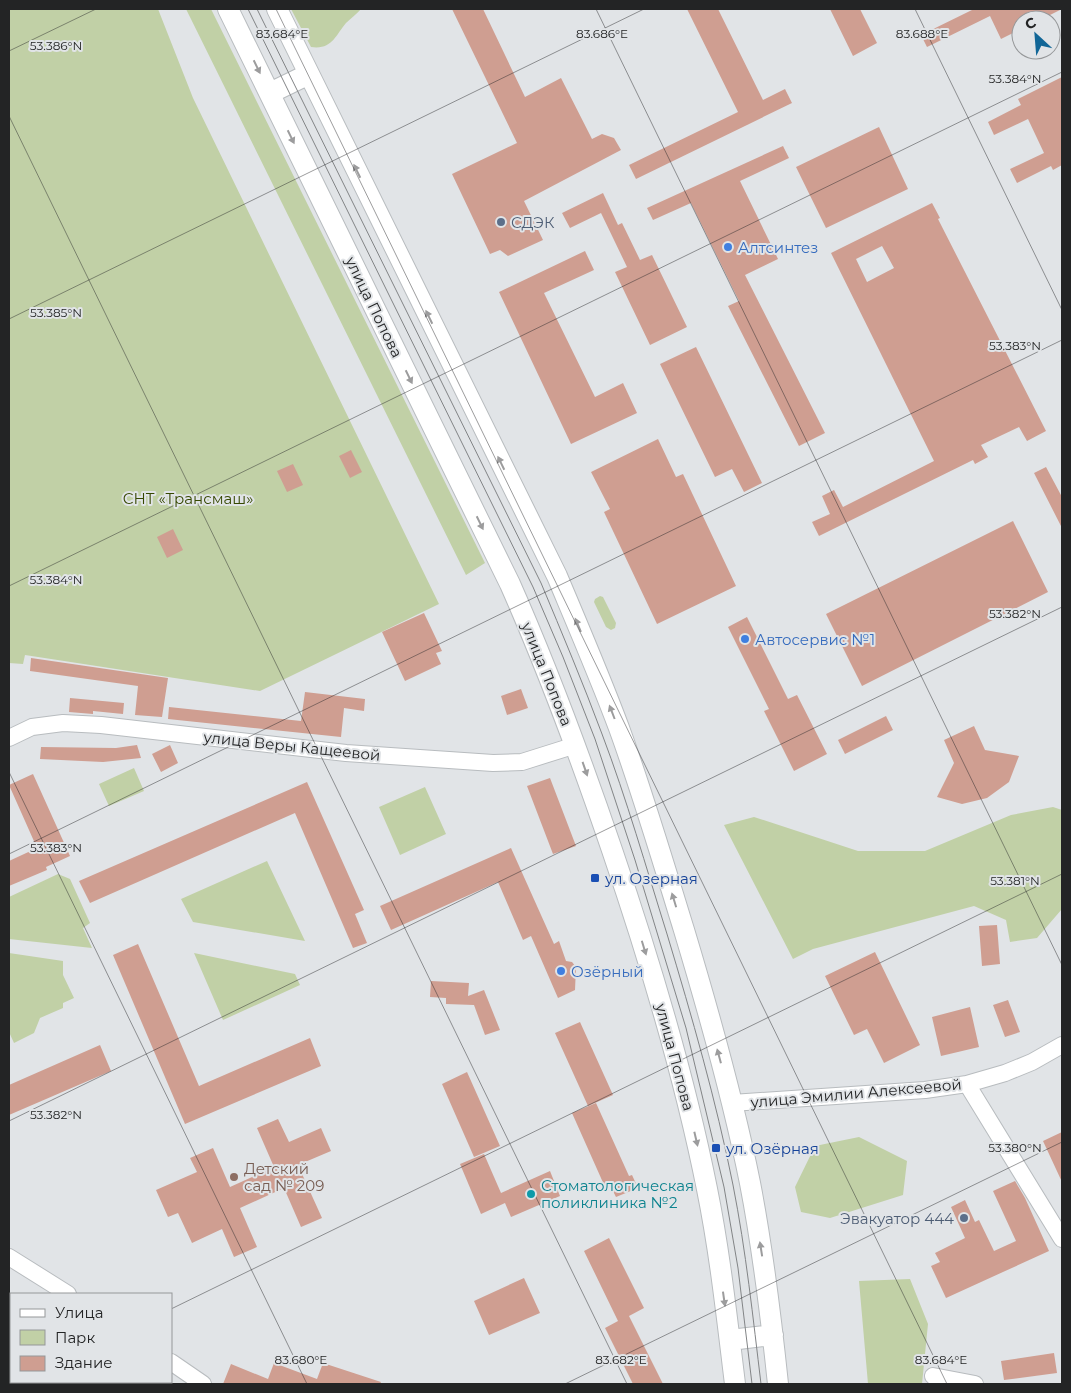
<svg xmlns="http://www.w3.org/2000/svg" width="1071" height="1393" font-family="Montserrat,sans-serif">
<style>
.green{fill:#c1d0a6}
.building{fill:#cf9e91;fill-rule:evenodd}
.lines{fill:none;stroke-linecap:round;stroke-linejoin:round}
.minor-casing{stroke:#b8bcbf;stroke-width:18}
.major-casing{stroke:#b8bcbf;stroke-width:22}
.minor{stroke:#fff;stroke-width:16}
.major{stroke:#fff;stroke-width:20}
.tram{stroke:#828486;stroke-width:1}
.oneway{fill:#9c9c9d}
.ticks{fill:none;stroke:#232425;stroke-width:1;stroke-opacity:0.45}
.service-dot{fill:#5c6f8a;stroke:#e1e4e7;stroke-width:2}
.shop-dot{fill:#3f7fe0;stroke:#e1e4e7;stroke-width:2}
.transit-dot{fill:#1a4fb4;stroke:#e1e4e7;stroke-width:2}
.education-dot{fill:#8d6e63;stroke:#e1e4e7;stroke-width:2}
.culture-dot{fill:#0f9aa8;stroke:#e1e4e7;stroke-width:2}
.labels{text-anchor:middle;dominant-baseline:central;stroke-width:4;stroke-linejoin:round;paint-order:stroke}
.service-label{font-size:15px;fill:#4e5e75;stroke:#e1e4e7;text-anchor:start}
.shop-label{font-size:15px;fill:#366cbe;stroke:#e1e4e7;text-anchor:start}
.street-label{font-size:15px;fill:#232425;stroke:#e1e4e7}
.park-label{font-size:15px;fill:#364801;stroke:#e1e4e7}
.transit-label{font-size:15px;fill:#164399;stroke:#e1e4e7;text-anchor:start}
.education-label{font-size:15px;fill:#785e54;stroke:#e1e4e7;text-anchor:start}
.culture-label{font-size:15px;fill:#0d838f;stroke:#e1e4e7;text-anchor:start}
.ticks-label{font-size:12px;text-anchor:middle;fill:#232425;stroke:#e1e4e7;stroke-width:4;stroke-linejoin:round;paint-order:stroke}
</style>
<rect width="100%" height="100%" fill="#e1e4e7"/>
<path class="green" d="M9,9H158L193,98L439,604L260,691L25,655L23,664L9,663Z
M186,9H211L485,563L466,575Z
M291,9H361C357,14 351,18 346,23C335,36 332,50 311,47Z
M600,596L603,597L616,623L615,628L611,630L606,627L594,602L595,599Z
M134,768L144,791L109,806L99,784Z
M425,787L446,834L400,855L379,807Z
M1053,807L1062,810V909L1037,938L1010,942L1006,920L974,906L813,949L793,959L724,825L754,817L858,851H925L1011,815Z
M267,861L305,941L193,922L181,899Z
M58,874L70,879L90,923L83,928L92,948L9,939V897Z
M9,953L63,961V975L74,998L63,1003V1008L40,1018L34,1033L14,1043L9,1032Z
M194,953L295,974L300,985L223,1020Z
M859,1137L907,1161L903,1195L830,1218L801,1212L795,1187L815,1146Z
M910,1279L928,1324L922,1384H868L859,1281Z"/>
<path class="building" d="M452,9H483L525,97L561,78L592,139L602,134L614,138L621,150L524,201L543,240L508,256L500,250L490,254L452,174L517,143Z
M687,9H718L763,100L785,89L792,103L636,179L629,165L738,112Z
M830,9H860L877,43L853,56Z
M974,9H1062L1040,20H1021V29L1001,39L990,16L927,47L921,35Z
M1062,77V165L1053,170L1051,166L1017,183L1010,169L1044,153L1028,119L994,135L988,122L1021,105L1018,99Z
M879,127L908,189L826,228L796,167Z
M783,146L789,158L740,181L778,259L745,275L825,433L799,446L728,306L739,301L691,203L653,220L647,208Z
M603,193L618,225L622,223L640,260L652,255L687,327L650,345L615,272L627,267L601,213L570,228L562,213Z
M932,203L940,218L938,219L1046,431L1027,441L1019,427L981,445L988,457L975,464L973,460L819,536L812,522L830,514L822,496L834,490L843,507L934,461L831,253ZM882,246L894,268L867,282L856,259Z
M585,251L594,270L544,293L595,397L623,383L637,413L571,444L499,292Z
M696,347L762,483L744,492L732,469L715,477L660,364Z
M658,439L676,477L683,474L736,586L657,624L604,512L610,509L591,472Z
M351,450L362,472L350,478L339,456Z
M293,464L303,485L287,492L277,471Z
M1046,467L1062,497V528L1034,473Z
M1013,521L1048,592L862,686L826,614Z
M173,529L183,550L167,558L157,537Z
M424,613L442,651L436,653L441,664L405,681L382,632Z
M747,617L788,699L797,695L827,754L794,771L764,711L769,709L728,627Z
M31,658L168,678L162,717L135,715L138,686L30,671Z
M521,689L528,708L507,715L501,696Z
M305,692L365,699L364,711L344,708L341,737L168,719L169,707L301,721Z
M70,698L124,703L123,714L93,711V714L69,712Z
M886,716L893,730L845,754L838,740Z
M974,726L985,750L1019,756L1009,782L987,798L962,804L937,797L954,763L944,740Z
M137,745L141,758L103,762L40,759L41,747L116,748Z
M170,745L178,763L161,772L152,754Z
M33,774L70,856L46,867L47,870L9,886V861L37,848L9,785Z
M550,778L576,846L553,854L527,786Z
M307,782L364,910L355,914L367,943L353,948L295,813L90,903L79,881Z
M511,848L554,944L559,941L566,961L572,962L576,967L575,990L558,998L531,936L523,940L498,882L391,930L380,906Z
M997,925L1000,964L982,966L979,926Z
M138,944L199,1086L310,1038L321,1066L185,1124L113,955Z
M875,952L920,1045L884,1063L867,1029L854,1035L825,976Z
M431,981L469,983L468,996L484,990L500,1030L485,1035L474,1005L446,1004V998L430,997Z
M1008,1000L1020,1032L1005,1037L993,1005Z
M970,1007L979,1047L941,1056L932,1017Z
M580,1022L613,1095L588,1106L555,1033Z
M100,1045L111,1071L9,1115V1085Z
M467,1072L500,1146L474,1157L442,1084Z
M596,1103L629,1176L632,1175L638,1188L616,1197L610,1185L605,1187L572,1113Z
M278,1119L289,1142L321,1128L331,1151L298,1165L322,1218L301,1227L284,1188L240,1208L257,1247L234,1257L222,1229L192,1243L178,1213L168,1217L156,1190L197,1172L190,1158L213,1148L230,1187L274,1167L257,1128Z
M1062,1132V1182L1043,1141Z
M484,1154L501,1193L550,1171L560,1196L511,1217L505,1203L481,1214L460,1164Z
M1015,1181L1025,1198L1049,1251L946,1298L931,1266L940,1262L935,1253L965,1238L951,1207L965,1200L975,1222L979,1220L994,1251L1016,1241L993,1191Z
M609,1238L644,1308L629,1316L663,1384H633L605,1328L618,1321L584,1251Z
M524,1278L540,1313L489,1335L474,1301Z
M1054,1353L1057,1373L1004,1380L1001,1361Z
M274,1363L317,1379L323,1363L381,1382L380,1384H223L231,1364L268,1379Z"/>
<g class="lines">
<g class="minor-casing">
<path id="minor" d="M9,738L32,727L63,723L101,725L346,753L493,763L522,762L576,745
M967,1084L1062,1239
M732,1103L925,1090L967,1084L1005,1073L1032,1062L1062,1045
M9,1257L68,1294
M171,1362L203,1384
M933,1376L975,1384"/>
</g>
<g class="major-casing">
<path id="major" d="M228,9L510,584C549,672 581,759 612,850C650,961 684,1074 707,1189C720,1253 727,1319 735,1384
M277,9L557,576C578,626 600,677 619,728C643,794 663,862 684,930C709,1013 733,1098 750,1183C763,1250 771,1317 778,1384
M270,93L309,74
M730,1340L773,1335"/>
</g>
<use href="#minor" class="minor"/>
<use href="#major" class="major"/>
<path class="tram" d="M248,9L533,587L563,657L595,739L635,860L686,1028L724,1187L738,1268L752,1384
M257,9L541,583C562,633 583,683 602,734C627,800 646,867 667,934C692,1017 716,1100 733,1185C746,1251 753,1318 761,1384"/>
</g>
<defs><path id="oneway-solid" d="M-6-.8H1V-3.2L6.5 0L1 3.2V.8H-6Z" transform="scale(1.25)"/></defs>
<g class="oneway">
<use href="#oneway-solid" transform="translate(257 67) rotate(64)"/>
<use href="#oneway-solid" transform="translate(291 137) rotate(64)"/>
<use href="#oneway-solid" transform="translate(357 171) rotate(-116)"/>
<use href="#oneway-solid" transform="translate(429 317) rotate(-116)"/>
<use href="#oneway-solid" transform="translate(409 377) rotate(64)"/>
<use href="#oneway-solid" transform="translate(501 463) rotate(-116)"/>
<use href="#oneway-solid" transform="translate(480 523) rotate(64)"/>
<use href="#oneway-solid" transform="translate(578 625) rotate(-113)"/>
<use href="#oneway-solid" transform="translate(612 712) rotate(-111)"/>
<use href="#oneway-solid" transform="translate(585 769) rotate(71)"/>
<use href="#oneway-solid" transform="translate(674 900) rotate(-107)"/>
<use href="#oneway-solid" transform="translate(644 948) rotate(73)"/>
<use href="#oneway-solid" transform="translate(719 1056) rotate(-105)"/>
<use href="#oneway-solid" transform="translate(696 1139) rotate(77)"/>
<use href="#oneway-solid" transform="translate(761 1249) rotate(-99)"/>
<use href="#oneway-solid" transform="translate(724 1299) rotate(82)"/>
</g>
<path class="ticks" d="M276,9L947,1384M596,9L1062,965M915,9L1062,310M9,51L96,9M9,116L627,1384M9,319L644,9M9,586L1062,72M9,772L307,1384M9,854L1062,340M9,1121L1062,607M171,1309L1062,874M17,1384L22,1382M565,1384L1062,1142"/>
<g class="service-dot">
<circle cx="501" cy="222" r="5"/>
<circle cx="964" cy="1218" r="5"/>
</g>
<g class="shop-dot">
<circle cx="728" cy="247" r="5"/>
<circle cx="745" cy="639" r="5"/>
<circle cx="561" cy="971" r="5"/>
</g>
<g class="transit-dot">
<rect x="590" y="873" width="10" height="10" rx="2.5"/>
<rect x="711" y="1143" width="10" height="10" rx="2.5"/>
</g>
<circle class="education-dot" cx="234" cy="1177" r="5"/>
<circle class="culture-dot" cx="531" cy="1194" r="5"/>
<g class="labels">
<g class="service-label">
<text x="511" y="222">СДЭК</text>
<text x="954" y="1218" text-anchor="end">Эвакуатор 444</text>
</g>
<g class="shop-label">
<text x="738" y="247">Алтсинтез</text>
<text x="755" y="639">Автосервис №1</text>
<text x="571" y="971">Озёрный</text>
</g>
<g class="street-label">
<text transform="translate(374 307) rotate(64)">улица Попова</text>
<text transform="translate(547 674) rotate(68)">улица Попова</text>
<text transform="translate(292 746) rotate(6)">улица Веры Кащеевой</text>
<text transform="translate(675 1057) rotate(75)">улица Попова</text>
<text transform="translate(856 1093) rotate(-5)">улица Эмилии Алексеевой</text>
</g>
<g class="park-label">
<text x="188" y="498">СНТ «Трансмаш»</text>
</g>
<g class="transit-label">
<text x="605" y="878">ул. Озерная</text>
<text x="726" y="1148">ул. Озёрная</text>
</g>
<g class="education-label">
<text x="244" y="1168">Детский<tspan x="244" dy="17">сад № 209</tspan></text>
</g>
<g class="culture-label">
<text x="541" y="1185">Стоматологическая<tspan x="541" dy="17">поликлиника №2</tspan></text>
</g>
</g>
<g class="ticks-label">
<text x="282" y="38">83.684°E</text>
<text x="602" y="38">83.686°E</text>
<text x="922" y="38">83.688°E</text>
<text x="56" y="50">53.386°N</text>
<text x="1015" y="83">53.384°N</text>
<text x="56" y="317">53.385°N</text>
<text x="1015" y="350">53.383°N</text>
<text x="56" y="584">53.384°N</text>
<text x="1015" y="618">53.382°N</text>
<text x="56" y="852">53.383°N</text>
<text x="1015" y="885">53.381°N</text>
<text x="56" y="1119">53.382°N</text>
<text x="1015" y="1152">53.380°N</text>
<text x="301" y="1364">83.680°E</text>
<text x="621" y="1364">83.682°E</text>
<text x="941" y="1364">83.684°E</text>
</g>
<rect width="1071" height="1393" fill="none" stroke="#232425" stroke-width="20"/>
<rect x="10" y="1293" width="162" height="90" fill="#e1e4e7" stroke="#959799"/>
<rect x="20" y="1309" width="25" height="8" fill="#ffffff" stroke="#959799"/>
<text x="55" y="1318" font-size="15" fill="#232425">Улица</text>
<rect x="20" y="1330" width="25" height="15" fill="#c1d0a6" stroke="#959799"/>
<text x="55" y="1343" font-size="15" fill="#232425">Парк</text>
<rect x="20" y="1356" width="25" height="15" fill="#cf9e91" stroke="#959799"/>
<text x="55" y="1368" font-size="15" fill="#232425">Здание</text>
<g transform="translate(1036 35) rotate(334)"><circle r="24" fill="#e1e4e7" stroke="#959799"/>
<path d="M0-4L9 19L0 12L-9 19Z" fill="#116697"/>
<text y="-8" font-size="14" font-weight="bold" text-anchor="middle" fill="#232425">С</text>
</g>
</svg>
